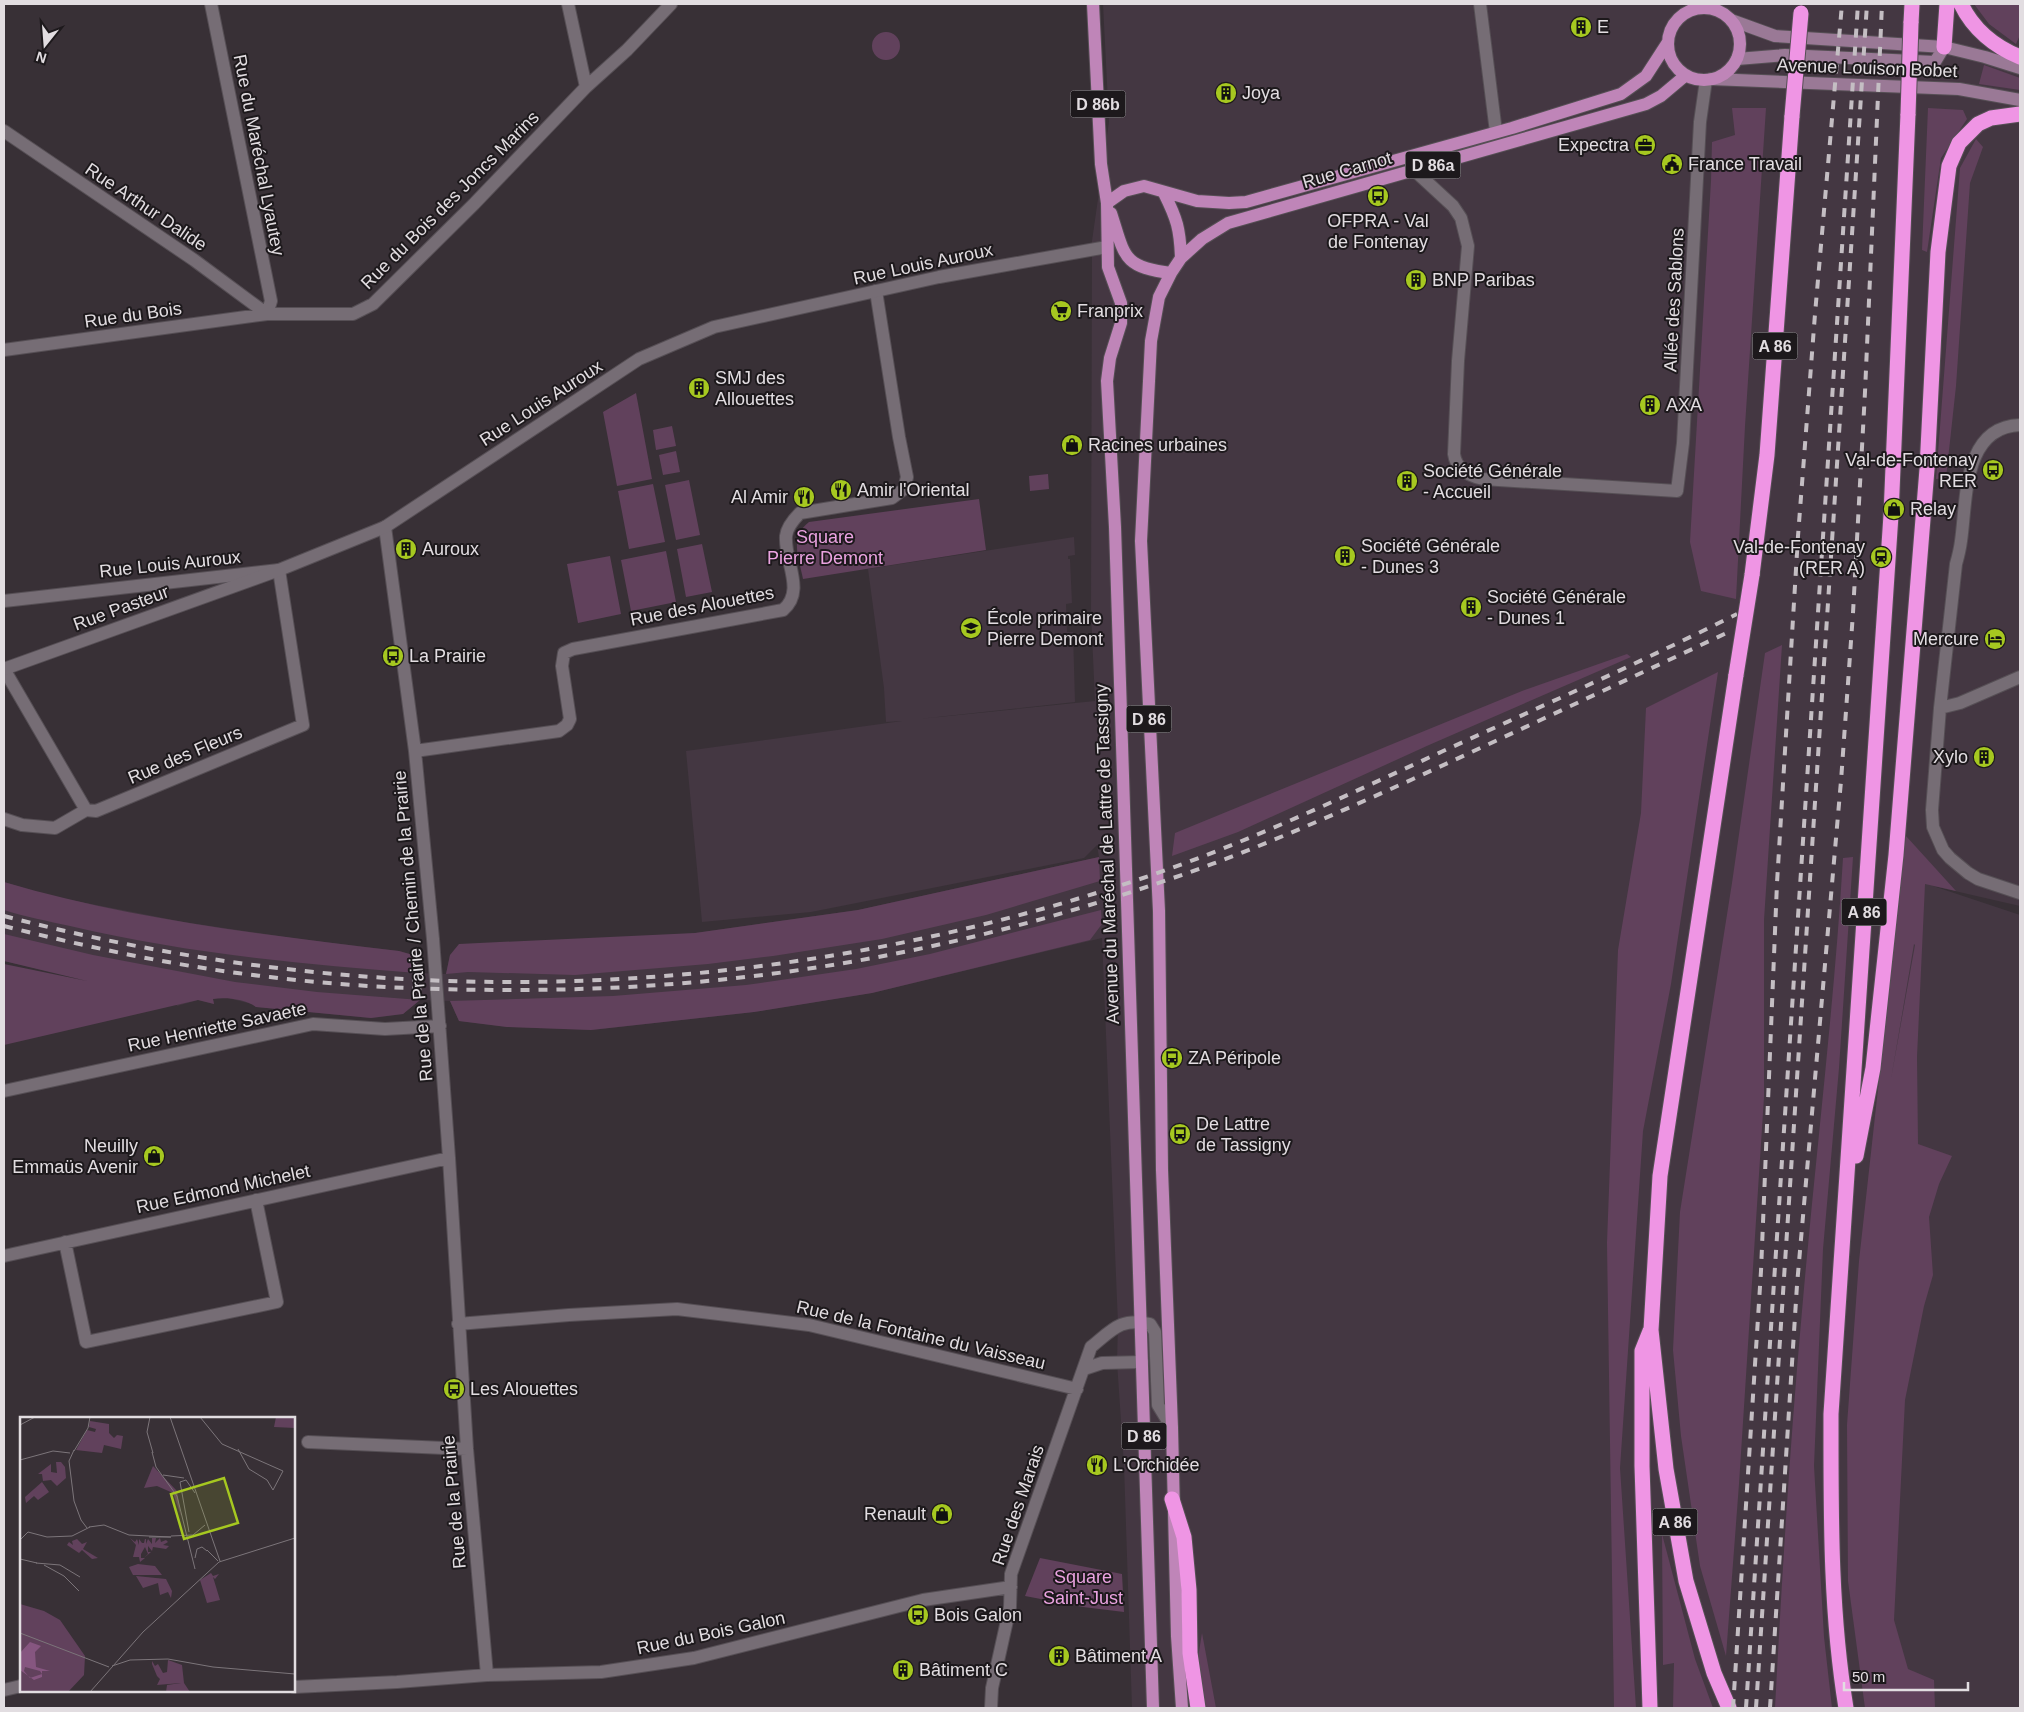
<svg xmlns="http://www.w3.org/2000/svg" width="2024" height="1712" font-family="Helvetica,sans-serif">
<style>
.built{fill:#443742}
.green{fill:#61415c;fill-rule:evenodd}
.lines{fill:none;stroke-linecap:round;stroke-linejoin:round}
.minor-casing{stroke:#564f55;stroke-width:14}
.tertiary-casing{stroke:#564f55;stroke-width:14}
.secondary-casing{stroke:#564f55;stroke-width:14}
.primary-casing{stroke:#564f55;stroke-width:14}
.motorway-casing{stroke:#564f55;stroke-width:17}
.minor{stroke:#766d75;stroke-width:12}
.tertiary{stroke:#766d75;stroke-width:12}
.secondary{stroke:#9a7996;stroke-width:12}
.primary{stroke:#bf85b8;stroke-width:12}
.motorway{stroke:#ef95e4;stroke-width:15}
.rail{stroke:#c4bec3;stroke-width:4;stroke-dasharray:9 9;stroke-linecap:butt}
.motorway-bridge-casing{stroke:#564f55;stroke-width:17;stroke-linecap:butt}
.motorway-bridge{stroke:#ef95e4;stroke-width:15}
.labels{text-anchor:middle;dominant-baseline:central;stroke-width:4;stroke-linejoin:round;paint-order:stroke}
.shield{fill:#1d191c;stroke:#a7a2a6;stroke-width:1}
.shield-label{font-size:16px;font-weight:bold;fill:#e2dde1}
.poi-label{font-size:18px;fill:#e2dde1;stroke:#1d191c;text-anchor:start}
.street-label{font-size:18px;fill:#e2dde1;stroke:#1d191c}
.park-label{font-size:18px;fill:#eba3e1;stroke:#1d191c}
.inset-road{fill:none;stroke:#7c757a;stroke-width:1}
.view{fill:#a6c820;fill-opacity:0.15;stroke:#a6c820;stroke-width:2.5}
.inset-edge{fill:none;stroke:#e2dde1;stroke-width:2.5}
</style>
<rect width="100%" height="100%" fill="#383036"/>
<path class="built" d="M1103,4H2020V906L1933,886L2020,915V1708H1132L1124,1465L1117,1362L1118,1324L1102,938L872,993L754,1012L592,1030L507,1027L459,1021L450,1001L420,1000L403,1014L371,1018L256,1007L252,1004L224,997L213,999L214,1004L198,1000L177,1006L174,1000L4,961V882L50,896L184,922L292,938L399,951L413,955L418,963L417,973L446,974L450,955L695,933L858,910L1099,857L1097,845L1084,858L811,912L702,922L686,751L902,721L886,722L884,688L868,569L1074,537L1075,555L1068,556V559H1070L1072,603L1066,604L1067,632H1073L1075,702L919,719L1095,701L1091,613L1092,241L1109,122Z"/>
<path class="green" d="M1974,4H2020V35L2016,44L1989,24Z
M872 46a14 14 0 1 1 28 0a14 14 0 1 1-28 0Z
M1984,65L2020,78V90L1979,84Z
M1732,108H1766L1745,426L1736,599L1701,591L1690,542L1711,181L1712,142L1735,135Z
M1928,108L1963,110L1967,119L1941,158L1927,252L1922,250Z
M1976,139L1983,147L1970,183L1956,386L1946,478L1936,479L1960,168Z
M636,393L652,479L617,486L603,412Z
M672,426L676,446L656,450L653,430Z
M676,451L680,472L663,475L659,455Z
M1048,474L1049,489L1030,491L1029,476Z
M689,480L700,535L676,540L665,485Z
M653,484L665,542L629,549L618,491Z
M979,499L986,550L803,579C799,558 789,537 809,522Z
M702,544L712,592L686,597L677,549Z
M666,551L676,602L631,611L621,560Z
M610,556L621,614L578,623L567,564Z
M1782,645L1764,920V1097L1739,1484L1726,1656L1700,1566L1681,1436L1673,1350L1680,1212L1732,883L1765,653Z
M1627,654L1631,657L1429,745L1238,832L1172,856L1175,833L1522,691Z
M1718,672L1671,984L1643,1131L1620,1468L1636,1708H1614L1607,1243L1618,950L1641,813L1646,708Z
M1906,836L1956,891L1925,884L1917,1057L1918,1144L1952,1156L1939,1184L1929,1217L1933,1275L1924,1306L1905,1400L1894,1620L1908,1669L1934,1680L1935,1708H1865L1848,1581L1847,1425L1859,1261ZM1914,944L1915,945L1891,1079Z
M1099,857L1100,881L986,915L882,939L773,956L708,964L575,975L468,972L446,974L450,955L459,944L695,933L858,910Z
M1853,857L1839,1068L1823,1249L1814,1466L1824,1637L1832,1708H1775C1782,1576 1790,1443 1802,1311C1815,1160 1834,1009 1843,858Z
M4,882C132,920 267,935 399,951L413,955L418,963L417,973C300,964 184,953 70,926C48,921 25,917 4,910Z
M1101,910L1102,924L1090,940L872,993L754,1012L591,1030L507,1027L459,1021L450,1001L613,996L746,985L856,969L930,954Z
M4,934L93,955L235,982L317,992L420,1000L403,1014L371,1018L256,1007C245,999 226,997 213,999L214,1004L198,1000L4,1045V964L87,981L4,961Z
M1662,1534L1695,1659L1713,1708H1673L1674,1663L1663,1665Z
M1040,1558L1122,1574L1124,1612L1083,1607L1025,1596Z
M1202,1633L1216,1708H1204L1197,1664Z"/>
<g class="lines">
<g class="minor-casing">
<path id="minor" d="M211,4L271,301L267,314
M568,4L586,87
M1480,4L1496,132
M4,131L194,260L267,314
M1414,170L1453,206L1461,218L1468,246L1458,361L1454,454C1456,469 1469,476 1483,479L1677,491L1683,443L1700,122L1706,80
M4,350L267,314H353L373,304L474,204L586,87L627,50L671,4
M2020,425C1962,427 1967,501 1961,541C1960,549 1958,557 1956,564L1940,708L1932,810L1933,827L1943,850L1950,858L1968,873L1978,879L2020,893
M385,527L415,751L433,939L449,1158L467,1449L487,1675
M4,601L279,570L303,725L96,811L86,810L4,669
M1940,708L1960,703L2020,677
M415,751L559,731L567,725L570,719L562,666L564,653L573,649L783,610C806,591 784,561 786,536C787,527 793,520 800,513L892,498L904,489L907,477L899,437L876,291
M4,819L22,825L55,828L86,810
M4,1091L313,1024L385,1029L440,1026
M65,1242L86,1342L277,1302L256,1200
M4,1256L449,1158
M458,1324L569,1315L677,1309L809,1325L1077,1389
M1084,1369L1102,1363L1142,1362
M308,1442L467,1449
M294,1687L397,1682L487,1675L601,1672L694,1658L923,1600L1011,1587
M4,1690L21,1686
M991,1708L992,1688L1010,1607L1011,1574L1091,1347C1112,1330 1121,1317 1150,1324L1155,1332L1158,1405L1172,1428"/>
</g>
<g class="tertiary-casing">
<path id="tertiary" d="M4,669L279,570L385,527L639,359L714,327L939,277L1107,247"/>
</g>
<g class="secondary-casing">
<path id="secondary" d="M1731,20L1775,36L1944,47L1985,57L2020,68
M1737,59L1785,55L1935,62L1944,47
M1711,79L1959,89L2020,100"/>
</g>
<g class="primary-casing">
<path id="primary" d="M1093,4L1101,164L1107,203L1108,267L1121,303V323L1110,358L1107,381L1115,527L1153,1708
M1668 44a36 36 0 1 1 72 0a36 36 0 1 1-72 0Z
M1164,193C1177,219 1180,229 1181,258
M1107,203L1124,191L1144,186L1197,201L1229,203L1246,202L1512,128L1621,94L1646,76L1668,42
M1111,213C1125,256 1122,267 1171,273
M1182,1708L1177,1636L1172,1428L1162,1170L1159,911L1141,541L1151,341L1159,297L1171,273L1181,258L1202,239L1228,223L1646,104L1661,96L1686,75"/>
</g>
<g class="motorway-casing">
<path id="motorway" d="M1961,4C1973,29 1995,47 2020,57
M1911,23L1912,4
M1944,47L1947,4
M1752,575L1767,455L1792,116
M1856,1156L1873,1068L1896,855L1927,469L1938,252L1949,166L1959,143L1978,124L1991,118L2020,114
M1172,1499L1184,1537L1189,1590L1190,1653L1198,1708
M1650,1708L1642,1466V1351L1650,1331
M1729,1708L1714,1673L1686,1581L1666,1469L1651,1330L1660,1176L1736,675
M1846,1708C1830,1611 1831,1512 1831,1414L1891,515L1908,114"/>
</g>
<use href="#minor" class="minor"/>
<use href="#tertiary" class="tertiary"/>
<use href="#secondary" class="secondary"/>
<use href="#primary" class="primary"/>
<use href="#motorway" class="motorway"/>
<path class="rail" d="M4,916C379,1014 762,1003 1131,882C1238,847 1339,799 1441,752C1540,707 1639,663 1737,614
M4,926C91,948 180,967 270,977C351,987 432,990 514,990C743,990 953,954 1170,879C1253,851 1333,815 1413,779C1520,730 1626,680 1733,630
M1733,1708L1761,1271L1777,883L1798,536L1815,314L1842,4
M1746,1708L1858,4
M1756,1708L1867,4
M1770,1708L1797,1285L1841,781L1853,613L1865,392L1882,4"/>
<g class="motorway-bridge-casing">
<path id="motorway-bridge" d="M1908,114L1911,23
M1792,116L1801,13
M1736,675L1752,575"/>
</g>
<use href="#motorway-bridge" class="motorway-bridge"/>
</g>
<defs>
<g id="building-disc" transform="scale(1.125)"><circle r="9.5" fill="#a6c820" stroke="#1d191c"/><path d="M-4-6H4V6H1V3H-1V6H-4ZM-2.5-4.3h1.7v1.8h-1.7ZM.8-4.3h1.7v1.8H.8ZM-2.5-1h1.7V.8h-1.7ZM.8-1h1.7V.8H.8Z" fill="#111"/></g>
<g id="office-disc" transform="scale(1.125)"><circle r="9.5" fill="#a6c820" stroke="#1d191c"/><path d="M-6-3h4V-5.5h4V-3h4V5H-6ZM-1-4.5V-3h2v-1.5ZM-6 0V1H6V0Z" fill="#111"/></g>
<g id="civic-disc" transform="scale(1.125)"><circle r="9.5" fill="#a6c820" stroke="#1d191c"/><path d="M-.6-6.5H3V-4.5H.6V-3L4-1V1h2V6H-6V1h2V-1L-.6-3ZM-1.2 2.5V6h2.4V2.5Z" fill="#111"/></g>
<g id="bus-disc" transform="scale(1.125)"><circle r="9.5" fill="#a6c820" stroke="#1d191c"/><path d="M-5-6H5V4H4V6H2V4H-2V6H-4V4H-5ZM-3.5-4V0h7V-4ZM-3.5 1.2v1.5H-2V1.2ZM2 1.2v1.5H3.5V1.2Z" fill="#111"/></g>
<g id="supermarket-disc" transform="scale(1.125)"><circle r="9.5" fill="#a6c820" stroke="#1d191c"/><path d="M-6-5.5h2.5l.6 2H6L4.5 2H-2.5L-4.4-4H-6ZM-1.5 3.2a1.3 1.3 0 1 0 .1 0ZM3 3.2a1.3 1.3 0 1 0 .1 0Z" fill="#111"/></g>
<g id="shop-disc" transform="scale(1.125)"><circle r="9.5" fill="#a6c820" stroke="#1d191c"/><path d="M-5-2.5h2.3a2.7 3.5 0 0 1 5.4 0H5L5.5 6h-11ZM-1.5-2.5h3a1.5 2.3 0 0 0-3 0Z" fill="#111"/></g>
<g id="restaurant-disc" transform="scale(1.125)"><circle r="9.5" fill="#a6c820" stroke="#1d191c"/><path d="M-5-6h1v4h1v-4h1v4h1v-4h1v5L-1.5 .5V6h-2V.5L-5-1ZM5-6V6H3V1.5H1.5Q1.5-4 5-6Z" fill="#111"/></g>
<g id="station-disc" transform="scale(1.125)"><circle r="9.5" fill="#a6c820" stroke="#1d191c"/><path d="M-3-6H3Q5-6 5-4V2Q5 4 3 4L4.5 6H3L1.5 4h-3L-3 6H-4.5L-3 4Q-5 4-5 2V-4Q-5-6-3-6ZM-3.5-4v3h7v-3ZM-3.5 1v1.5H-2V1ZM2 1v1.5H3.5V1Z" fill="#111"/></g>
<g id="school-disc" transform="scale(1.125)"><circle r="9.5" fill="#a6c820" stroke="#1d191c"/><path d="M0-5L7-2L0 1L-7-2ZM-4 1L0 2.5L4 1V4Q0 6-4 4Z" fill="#111"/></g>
<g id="hotel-disc" transform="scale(1.125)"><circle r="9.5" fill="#a6c820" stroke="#1d191c"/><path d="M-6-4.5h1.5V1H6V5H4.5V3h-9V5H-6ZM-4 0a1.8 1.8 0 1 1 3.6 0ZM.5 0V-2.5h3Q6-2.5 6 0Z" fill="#111"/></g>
</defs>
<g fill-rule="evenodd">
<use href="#building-disc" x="1581" y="27"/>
<use href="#building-disc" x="1226" y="93"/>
<use href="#office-disc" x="1645" y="145"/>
<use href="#civic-disc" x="1672" y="164"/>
<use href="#bus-disc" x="1378" y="196"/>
<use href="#building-disc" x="1416" y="280"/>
<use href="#supermarket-disc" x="1061" y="311"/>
<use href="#building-disc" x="699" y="388"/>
<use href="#building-disc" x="1650" y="405"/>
<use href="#shop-disc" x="1072" y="445"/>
<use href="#bus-disc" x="1993" y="470"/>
<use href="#building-disc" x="1407" y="481"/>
<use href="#restaurant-disc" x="841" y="490"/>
<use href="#restaurant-disc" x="804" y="497"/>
<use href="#shop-disc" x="1894" y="509"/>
<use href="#building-disc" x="406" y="549"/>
<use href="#building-disc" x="1345" y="556"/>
<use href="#station-disc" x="1881" y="557"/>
<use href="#building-disc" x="1471" y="607"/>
<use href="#school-disc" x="971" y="628"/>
<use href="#hotel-disc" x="1995" y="639"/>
<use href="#bus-disc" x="393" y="656"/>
<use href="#building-disc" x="1984" y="757"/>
<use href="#bus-disc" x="1172" y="1058"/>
<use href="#bus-disc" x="1180" y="1134"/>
<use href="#shop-disc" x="154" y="1156"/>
<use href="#bus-disc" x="454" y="1389"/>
<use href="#restaurant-disc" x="1097" y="1465"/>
<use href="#shop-disc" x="942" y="1514"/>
<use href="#bus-disc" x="918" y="1615"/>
<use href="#building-disc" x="1059" y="1656"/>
<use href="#building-disc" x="903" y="1670"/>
</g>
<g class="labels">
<g class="shield">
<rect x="1070.5" y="90.5" width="55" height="27" rx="4"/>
<rect x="1405.5" y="151.5" width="55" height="27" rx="4"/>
<rect x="1752.5" y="332.5" width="45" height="27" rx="4"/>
<rect x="1126.5" y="705.5" width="45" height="27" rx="4"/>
<rect x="1841.5" y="898.5" width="45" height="27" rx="4"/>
<rect x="1121.5" y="1422.5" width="45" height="27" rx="4"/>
<rect x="1652.5" y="1508.5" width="45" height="27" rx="4"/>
</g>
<g class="shield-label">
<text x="1098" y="104">D 86b</text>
<text x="1433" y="165">D 86a</text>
<text x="1775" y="346">A 86</text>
<text x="1149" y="719">D 86</text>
<text x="1864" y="912">A 86</text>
<text x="1144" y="1436">D 86</text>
<text x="1675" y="1522">A 86</text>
</g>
<g class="poi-label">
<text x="1597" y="27">E</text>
<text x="1242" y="93">Joya</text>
<text x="1629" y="145" text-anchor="end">Expectra</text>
<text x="1688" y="164">France Travail</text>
<text x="1378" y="221" text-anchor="middle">OFPRA - Val<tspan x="1378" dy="21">de Fontenay</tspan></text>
<text x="1432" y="280">BNP Paribas</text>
<text x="1077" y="311">Franprix</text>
<text x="715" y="378">SMJ des<tspan x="715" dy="21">Allouettes</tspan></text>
<text x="1666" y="405">AXA</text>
<text x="1088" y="445">Racines urbaines</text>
<text x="1977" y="460" text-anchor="end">Val-de-Fontenay<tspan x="1977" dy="21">RER</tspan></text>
<text x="1423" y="471">Société Générale<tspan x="1423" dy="21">- Accueil</tspan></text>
<text x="857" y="490">Amir l'Oriental</text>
<text x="788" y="497" text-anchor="end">Al Amir</text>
<text x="1910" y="509">Relay</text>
<text x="1361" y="546">Société Générale<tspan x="1361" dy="21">- Dunes 3</tspan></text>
<text x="1865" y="547" text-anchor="end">Val-de-Fontenay<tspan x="1865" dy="21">(RER A)</tspan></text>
<text x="422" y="549">Auroux</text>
<text x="1487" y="597">Société Générale<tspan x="1487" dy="21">- Dunes 1</tspan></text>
<text x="987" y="618">École primaire<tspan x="987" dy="21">Pierre Demont</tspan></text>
<text x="1979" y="639" text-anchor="end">Mercure</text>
<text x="409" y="656">La Prairie</text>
<text x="1968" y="757" text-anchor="end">Xylo</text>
<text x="1188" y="1058">ZA Péripole</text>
<text x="1196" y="1124">De Lattre<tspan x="1196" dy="21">de Tassigny</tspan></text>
<text x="138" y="1146" text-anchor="end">Neuilly<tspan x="138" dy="21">Emmaüs Avenir</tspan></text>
<text x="470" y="1389">Les Alouettes</text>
<text x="1113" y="1465">L'Orchidée</text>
<text x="926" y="1514" text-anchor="end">Renault</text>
<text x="934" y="1615">Bois Galon</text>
<text x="1075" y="1656">Bâtiment A</text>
<text x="919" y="1670">Bâtiment C</text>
</g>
<g class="street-label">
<text transform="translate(1867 68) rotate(2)">Avenue Louison Bobet</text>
<text transform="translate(259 155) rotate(79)">Rue du Maréchal Lyautey</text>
<text transform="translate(1347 170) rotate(-16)">Rue Carnot</text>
<text transform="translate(450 200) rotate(-45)">Rue du Bois des Joncs Marins</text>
<text transform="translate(146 207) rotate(34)">Rue Arthur Dalide</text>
<text transform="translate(923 264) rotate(-12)">Rue Louis Auroux</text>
<text transform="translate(1674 300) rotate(-87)">Allée des Sablons</text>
<text transform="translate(133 315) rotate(-8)">Rue du Bois</text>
<text transform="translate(541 403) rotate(-33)">Rue Louis Auroux</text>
<text transform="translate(170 564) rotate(-6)">Rue Louis Auroux</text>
<text transform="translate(702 606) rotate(-11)">Rue des Alouettes</text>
<text transform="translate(121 608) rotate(-20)">Rue Pasteur</text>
<text transform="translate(185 755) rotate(-23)">Rue des Fleurs</text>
<text transform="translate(1107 854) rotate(-92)">Avenue du Maréchal de Lattre de Tassigny</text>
<text transform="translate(413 926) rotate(-95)">Rue de la Prairie / Chemin de la Prairie</text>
<text transform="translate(217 1027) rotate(-12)">Rue Henriette Savaete</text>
<text transform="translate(223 1189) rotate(-12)">Rue Edmond Michelet</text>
<text transform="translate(921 1335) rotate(13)">Rue de la Fontaine du Vaisseau</text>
<text transform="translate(454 1502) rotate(-95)">Rue de la Prairie</text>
<text transform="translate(1018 1505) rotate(-71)">Rue des Marais</text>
<text transform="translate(711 1633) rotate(-12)">Rue du Bois Galon</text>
</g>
<g class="park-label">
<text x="825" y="537">Square<tspan x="825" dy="21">Pierre Demont</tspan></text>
<text x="1083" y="1577">Square<tspan x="1083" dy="21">Saint-Just</tspan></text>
</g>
</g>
<g transform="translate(20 1417)">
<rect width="275" height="275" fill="#383036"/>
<path d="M256,0H275V11L254,10ZM70,4L89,7V16L94,21L97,18L103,19L101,32L84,28L82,36L56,33L67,13L75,15L76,12L69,10ZM36,45H41L45,50L46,61L37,69L31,63L23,64L22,57H18L31,47V55L37,56ZM133,49L157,74L161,99L153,76L137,69L124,71ZM22,65L29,75L18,83L14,79L6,86L5,80ZM110,121L115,125L117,122L119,128V122L122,126H124L125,122H126V127L128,122L132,127V121H136L135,126L140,121L141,125L146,123L148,125L143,128L149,129L146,132L133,130L132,134L128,129V135H131L124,141L128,137L125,130L121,137V141H125L120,145L119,140H113L116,128ZM57,122L62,127L67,125L63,132L78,141L72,142L62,133L59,136L47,128L49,125L53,128L52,124ZM118,147L135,149L142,158H113L109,150ZM191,156L193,159L199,157L195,162L193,160L200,183L187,186L180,163ZM116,159L146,162L152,174L151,181L148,175L140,178L138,166L123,171ZM0,187L24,194L40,203L65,239L64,258L48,275H0ZM148,243L162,248L164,266L170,275H146L147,268L161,266L137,268L140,262L137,259L132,247V244L135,249L138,247L143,256L147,255Z" fill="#61415c"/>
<path d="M10,225L21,229L15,235L16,250L30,254H22V260L14,263L0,253V236ZM5,250L20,254L22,257L10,261L4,254Z" fill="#865680" fill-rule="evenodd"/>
<path class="inset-road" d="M130,0L127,15L133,36M150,0L200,144M180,0L202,27L263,54M0,8L15,0M218,32L229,52L247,63L253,73L263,54M54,33L49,44L54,84L61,103L67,111M54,34L68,11L70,0M132,35L136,50L157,79L175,152M0,43L33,34L50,36M143,58L164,61M69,110L84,108L109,118L129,119M169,115L160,65L166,63L175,76M151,119L173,118L185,108M129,120H151L129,119M0,123L8,115L27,120L52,119L70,110M187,133L198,144M175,141L177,132L182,130L187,134M0,142L17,146M16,146L40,148L60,160M24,148L44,159L59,174M0,216L89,250M92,249L110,243L148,242L193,250M193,250L275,257M70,275L123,215L199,145L275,121"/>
<path class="view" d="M204,61L218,106L164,122L151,77Z"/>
<rect width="275" height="275" class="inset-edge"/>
</g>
<rect width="2024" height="1712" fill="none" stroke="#e2dde1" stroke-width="10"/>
<g transform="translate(45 45) rotate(197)" stroke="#1d191c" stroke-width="4" paint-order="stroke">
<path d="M0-4L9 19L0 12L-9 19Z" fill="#e2dde1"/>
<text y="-8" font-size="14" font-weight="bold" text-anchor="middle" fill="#e2dde1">N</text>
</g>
<path d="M1844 1682v8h124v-8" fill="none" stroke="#e2dde1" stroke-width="2.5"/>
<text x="1852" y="1682" font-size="15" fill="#e2dde1" stroke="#1d191c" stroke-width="4" paint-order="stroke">50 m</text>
</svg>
